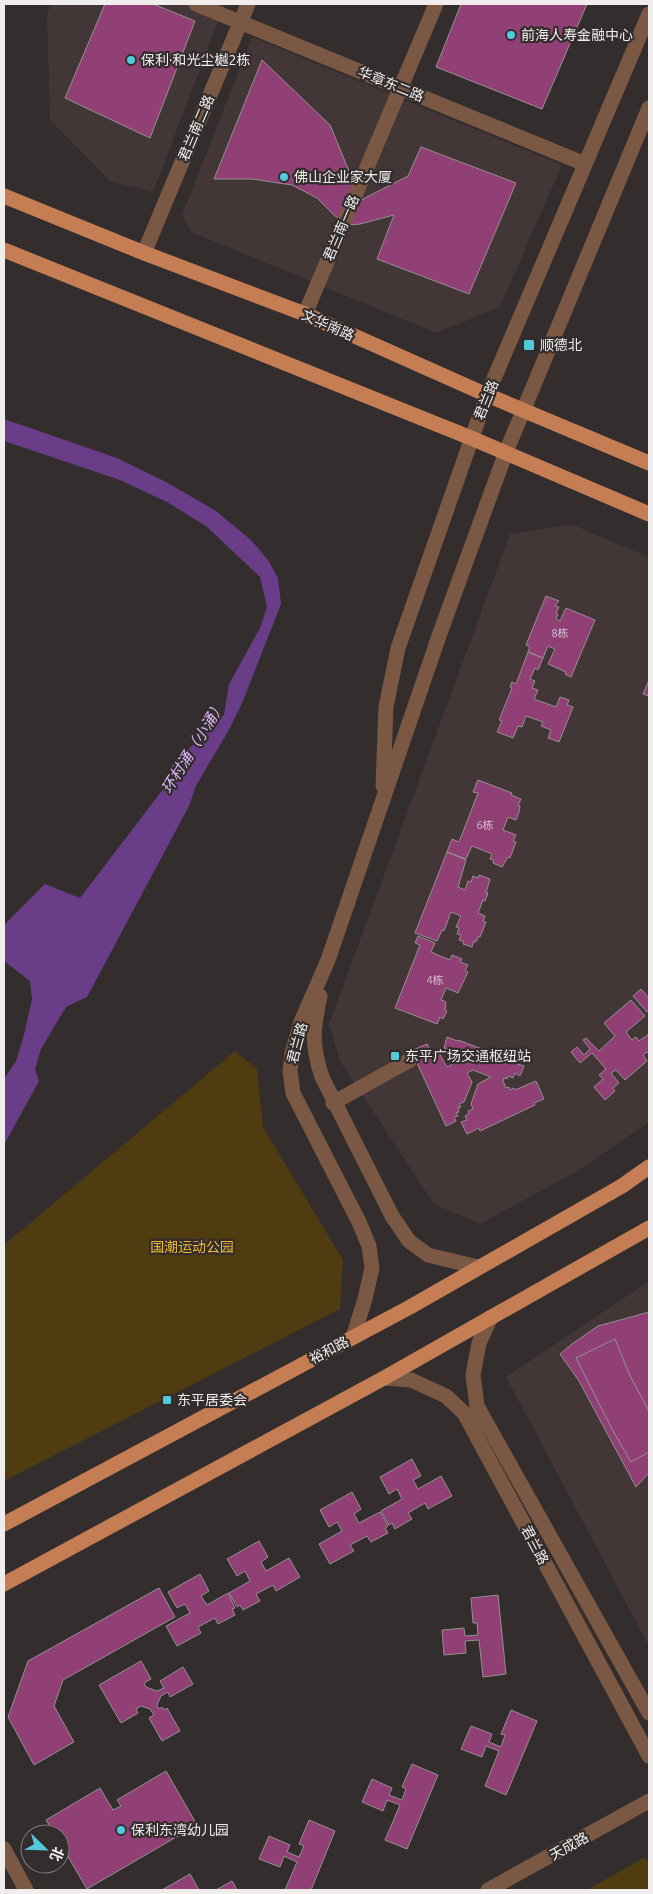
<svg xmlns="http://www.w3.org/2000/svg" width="653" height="1894" font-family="Ubuntu,'Noto Sans SC',sans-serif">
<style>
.built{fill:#423636}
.green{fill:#4f3c10}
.water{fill:#6a3d88}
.building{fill:#904074;stroke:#969093}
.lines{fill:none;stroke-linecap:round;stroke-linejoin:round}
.minor{stroke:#7b5844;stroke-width:15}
.major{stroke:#c57e53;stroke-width:15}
.poi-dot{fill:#53cadc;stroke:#332d2d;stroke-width:2}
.labels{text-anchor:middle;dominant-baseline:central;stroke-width:4.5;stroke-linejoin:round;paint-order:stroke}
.number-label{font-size:11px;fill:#d9c2cf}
.poi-label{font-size:14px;fill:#f1eded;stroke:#332d2d;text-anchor:start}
.street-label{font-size:14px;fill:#f1eded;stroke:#332d2d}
.park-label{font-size:14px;fill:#efb72c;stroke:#332d2d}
.water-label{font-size:15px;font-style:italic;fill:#dfbcfb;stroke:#332d2d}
</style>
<rect width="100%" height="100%" fill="#332d2d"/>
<path class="built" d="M51,4H225L153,192L111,182L50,120L47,15Z
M252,37L562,165L500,307L436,333L191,232L182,215Z
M571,524L649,557V1122L578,1171L480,1224L434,1204L340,1061L329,1024L510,534Z
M649,1281V1646L506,1377Z"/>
<path class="green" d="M235,1051L257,1069L263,1127L343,1260L340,1309L4,1481V1245Z
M645,1857L649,1864V1890H587Z"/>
<path class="water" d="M4,419L117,458L166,482L216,511L251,540L268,560L278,578L281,604L243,701L230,728L196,786L189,806L87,997L66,1007L41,1049L35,1069L39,1081L4,1145V1079L16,1061L24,1035L32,999L30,981L4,961V925L45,884L80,898L167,784L171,766L224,715L229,684L260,628L267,607L260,577L206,526L167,502L120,480L4,441Z"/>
<path class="building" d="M105,4H153L195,21L150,138L65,98Z
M461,4H587L542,109L436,67Z
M262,60L330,125L361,200L408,176L421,147L516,183L469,294L377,259L394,215L360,224L349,225L335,216L317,198L292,185L252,179H214Z
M546,596L559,601L555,606L559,607L556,613L558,614L556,619L560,621L566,608L595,620L571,677L565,674L566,672L548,664L555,649L548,646L543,658L528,652L530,647L526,645Z
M528,652L543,658L538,670L535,668L530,679L535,681L532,688L538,690L534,699L556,707L560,697L569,700L567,705L573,707L559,742L548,738L551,730L541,726L543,722L526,716L522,727L518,726L513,738L497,732L502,721L499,720L512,688L510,687L512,682L516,684Z
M649,680V696L643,694Z
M478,780L512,793L511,795L521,799L518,805L520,806L519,812L516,820L508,817L503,830L516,835L513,841L516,842L510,858L508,857L502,867L493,863L494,860L490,859L492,854L472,846L466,859L447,852L452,839L459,842L478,793L473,792Z
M447,852L466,860L458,887L465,890L468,881L471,882L473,876L478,878L479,875L490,879L486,893H488L485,901L483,900L478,913L485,916L483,921L486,922L480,937L479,936L476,942L474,941L472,947L463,944L464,942L459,940L461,935L457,934L459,928L456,927L461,916L451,912L444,931L442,930L437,941L415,933Z
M418,936L435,943L431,952L450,960L452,955L462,959L460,962L468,965L465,971L468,972L458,993L446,988L441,1000L446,1002L445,1010L447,1011L443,1019L440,1017L437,1024L395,1008L420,945L415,943Z
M641,989L648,997L649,996V1010L647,1012L633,996Z
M631,1000L645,1016L626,1032L632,1040L636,1037L639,1041L649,1034V1054L647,1052L643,1055L647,1061L625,1080L616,1070L611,1073L619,1083L613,1088L615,1091L605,1100L594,1087L603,1079L599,1075L606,1069L592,1053L580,1063L571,1052L577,1047L584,1055L590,1049L583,1040L586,1038L599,1051L615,1036L604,1023Z
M447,1037L457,1041L458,1040L514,1061V1063L524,1066L520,1076L515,1073L513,1078L508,1076L507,1079L504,1078L503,1081L506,1088L509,1087L510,1090L514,1088L515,1090L536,1081L544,1099L534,1103L535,1105L480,1131L479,1128L467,1134L461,1122L467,1120L465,1116L469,1114L468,1111L473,1109L471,1104L478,1084L491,1077L473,1070L467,1073L472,1082L464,1102L459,1104L461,1107L458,1108L459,1112L456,1113L458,1116L454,1117L456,1121L446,1126L417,1063L418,1062L413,1050L427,1044L431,1051L433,1050L435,1054L439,1053L447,1067L453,1064V1060H450L452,1055L449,1054L450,1050L444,1048Z
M649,1312V1473L636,1487L579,1381L560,1354L572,1344L598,1326Z
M615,1339L630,1376L649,1411V1452L631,1462L612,1429L576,1358Z
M412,1459L421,1476L413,1480L418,1489L441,1476L452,1496L428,1509L425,1503L408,1513L412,1519L395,1529L392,1523L389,1525L381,1511L402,1499L397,1489L389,1494L380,1477Z
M352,1492L361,1509L354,1514L359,1523L380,1512L388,1526L385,1528L388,1533L371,1542L367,1536L350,1545L354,1551L330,1564L319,1544L342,1531L337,1522L329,1527L320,1510Z
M259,1541L268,1557L261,1562L266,1571L289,1558L300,1577L276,1591L273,1585L256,1594L260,1601L243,1610L240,1605L237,1607L229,1593L250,1581L245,1571L237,1576L227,1559Z
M200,1574L209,1591L201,1596L207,1605L228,1593L235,1608L232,1609L235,1615L218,1624L215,1618L198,1627L201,1633L177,1646L166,1626L190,1613L185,1604L177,1608L168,1592Z
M159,1588L175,1617L63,1680L54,1706L74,1742L34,1765L8,1717L28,1661Z
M498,1595L506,1674L483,1677L479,1640L465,1641L466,1653L444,1655L442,1630L464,1628L465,1636L478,1635L477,1623H473L471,1598Z
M141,1661L151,1679L144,1683L146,1687L157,1691L164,1688L160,1681L183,1667L193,1684L170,1697L168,1692L161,1696L157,1705L159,1709L162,1707L164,1710L167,1708L180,1731L162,1741L149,1718L154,1715L150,1709L141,1706L136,1709L138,1713L121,1723L99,1685Z
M511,1710L537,1721L506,1795L485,1786L499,1751L486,1746L482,1757L461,1749L471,1726L492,1734L489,1742L501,1747L505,1735L501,1734Z
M412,1764L438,1775L407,1849L385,1840L400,1805L387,1800L383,1811L362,1802L372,1779L392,1788L389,1795L402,1800L406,1789L402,1787Z
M166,1771L197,1825L87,1889L60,1843V1834H55L46,1820L100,1788L113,1810L121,1806L117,1800Z
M309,1820L335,1831L311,1890H285L297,1862L284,1856L280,1867L259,1859L269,1836L290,1845L287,1852L299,1857L304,1846L299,1844Z
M190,1874L199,1890H162Z
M232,1881L237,1890H216Z"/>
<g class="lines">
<path class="minor" d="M196,4L585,164
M144,253L248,4
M305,314L436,4
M383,786L386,707L398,648L487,395L649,14
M320,996C313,1029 311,1044 322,1077L392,1216L409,1241L428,1255L478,1267
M333,1103L410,1060
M491,1317L479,1343L473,1375L477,1406L649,1713
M353,1337L365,1299L372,1268L369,1246L359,1222L293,1093L290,1071L292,1053L301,1022L328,960L440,633L506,452L649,108
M384,1378L411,1380L446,1396L464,1413L649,1756
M4,1849L26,1890
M488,1890L649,1801"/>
<path class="major" d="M4,196L144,253L305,314L487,395L649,463
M4,250L471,438L649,514
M4,1524L410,1307L622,1186L649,1167
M4,1584L384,1378L649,1228"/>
</g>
<g class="poi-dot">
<circle cx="511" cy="35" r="5"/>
<circle cx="131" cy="60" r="5"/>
<circle cx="284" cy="177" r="5"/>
<rect x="523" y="339" width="12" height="12" rx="2.5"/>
<rect x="390" y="1051" width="10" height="10" rx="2.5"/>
<rect x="162" y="1395" width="10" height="10" rx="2.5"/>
<circle cx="121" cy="1830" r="5"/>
</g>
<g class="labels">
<g class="number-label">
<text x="560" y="633">8栋</text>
<text x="485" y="825">6栋</text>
<text x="435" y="980">4栋</text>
</g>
<g class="poi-label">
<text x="521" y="35">前海人寿金融中心</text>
<text x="141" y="60">保利·和光尘樾2栋</text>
<text x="294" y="177">佛山企业家大厦</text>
<text x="540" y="345">顺德北</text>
<text x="405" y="1056">东平广场交通枢纽站</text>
<text x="177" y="1400">东平居委会</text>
<text x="131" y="1830">保利东湾幼儿园</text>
</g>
<g class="street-label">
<text transform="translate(391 84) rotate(22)">华章东二路</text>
<text transform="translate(196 128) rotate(-67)">君兰南二路</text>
<text transform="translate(341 228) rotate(-67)">君兰南一路</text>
<text transform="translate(328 325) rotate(24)">文华南路</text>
<text transform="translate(486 400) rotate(-68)">君兰路</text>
<text transform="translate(297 1043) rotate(-75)">君兰路</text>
<text transform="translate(329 1350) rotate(-28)">裕和路</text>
<text transform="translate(535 1545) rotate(62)">君兰路</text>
<text transform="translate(569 1846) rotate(-29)">天成路</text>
</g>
<g class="park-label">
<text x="192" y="1247">国潮运动公园</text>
</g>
<g class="water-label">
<text transform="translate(193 747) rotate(-58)">环村涌（小涌）</text>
</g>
</g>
<rect width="653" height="1894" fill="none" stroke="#f1eded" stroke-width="10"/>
<g transform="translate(45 1849) rotate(113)"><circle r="24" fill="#332d2d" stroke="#7f7a7a"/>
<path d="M0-4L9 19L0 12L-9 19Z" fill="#53cadc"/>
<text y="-8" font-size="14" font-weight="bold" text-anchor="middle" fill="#f1eded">北</text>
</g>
</svg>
